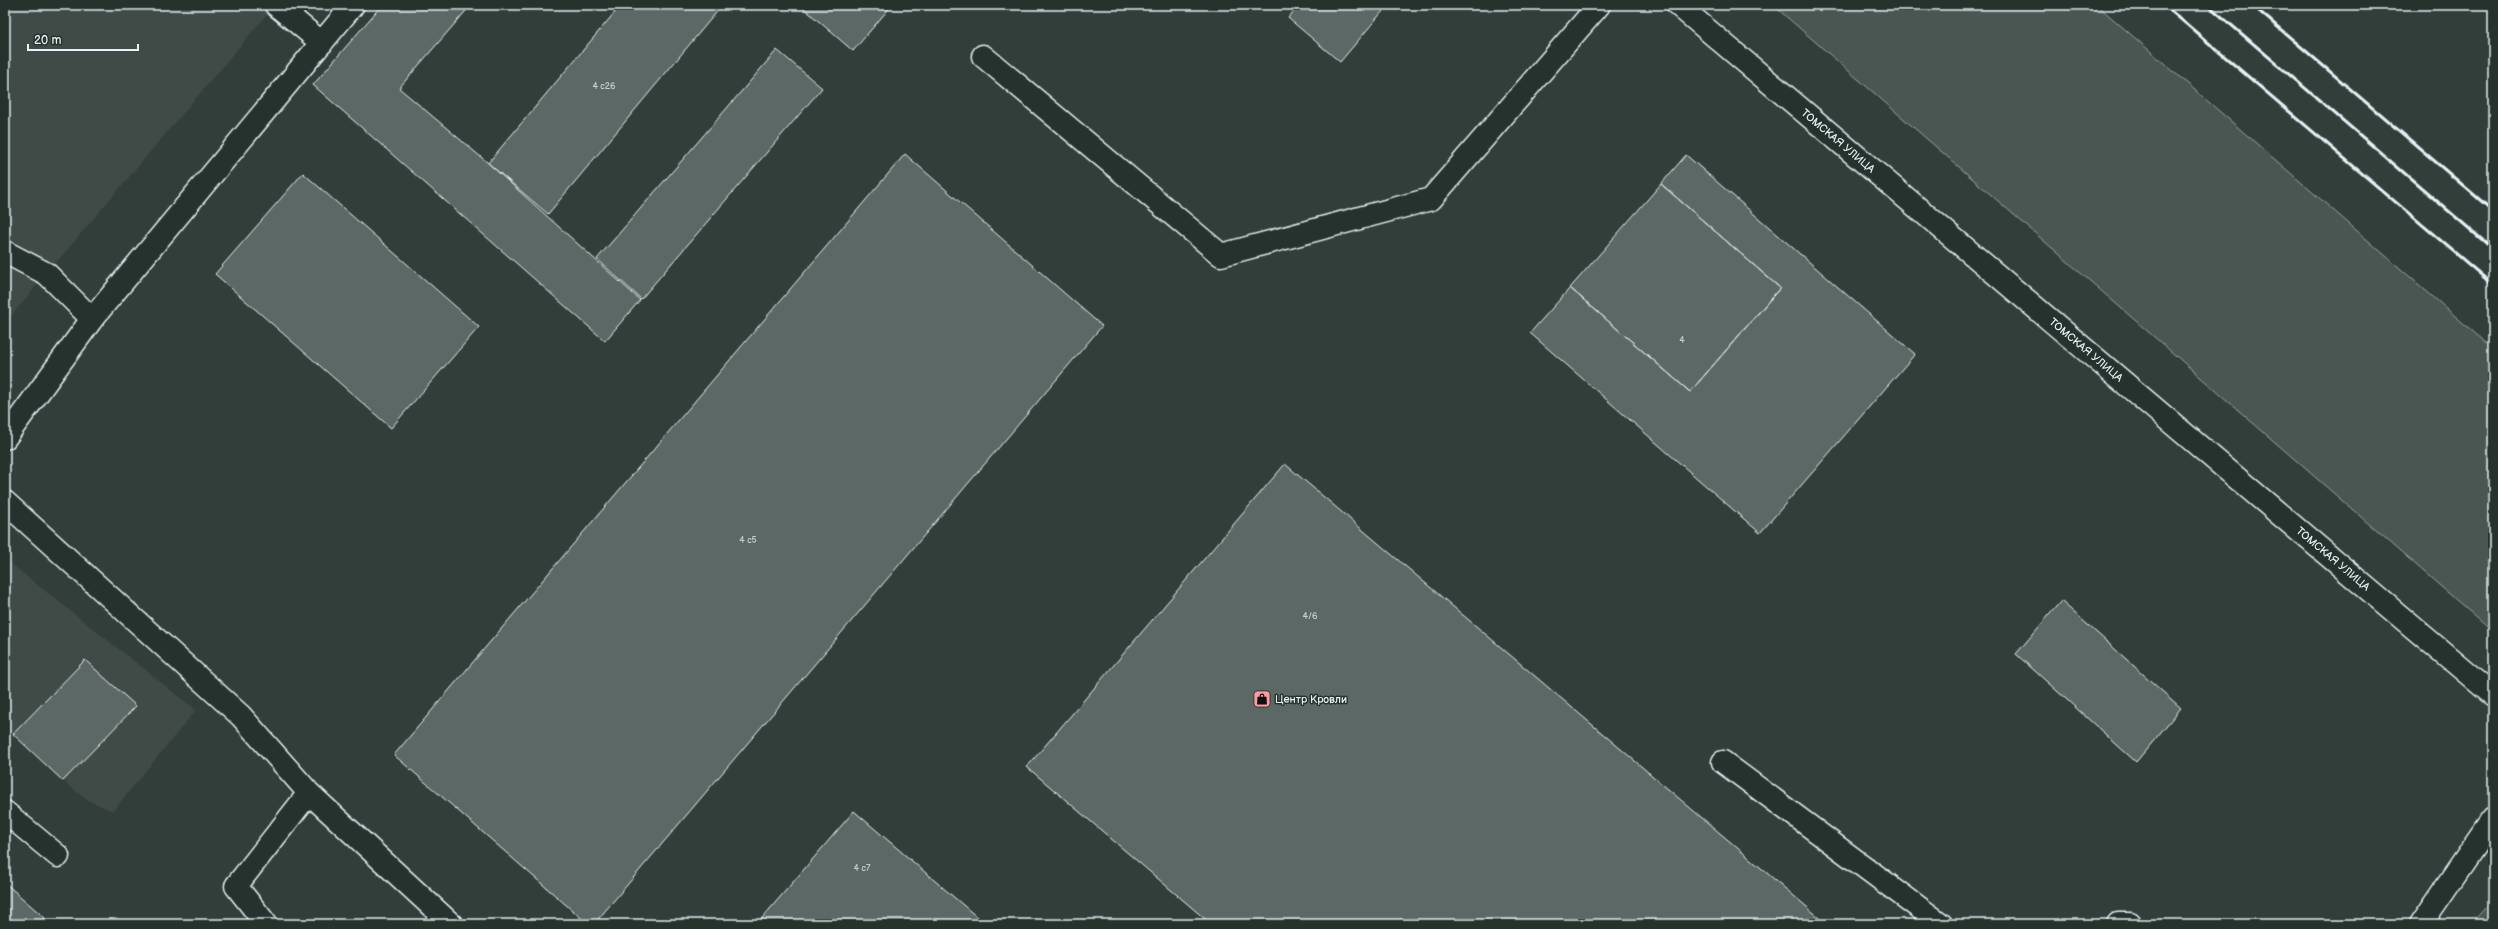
<svg xmlns="http://www.w3.org/2000/svg" width="2498" height="929" font-family="'Balsamiq Sans',sans-serif">
<style>
.built{fill:#3f4b46}
.green{fill:#495651;stroke:#98a4a4}
.building{fill:#5c6865;stroke:#e8f1f8}
.lines{fill:none;stroke-linecap:round;stroke-linejoin:round}
.minor-casing{stroke:#e8f1f8;stroke-width:25}
.minor{stroke:#26332d;stroke-width:22}
.rail{stroke:#e8f1f8;stroke-width:3}
.labels{text-anchor:middle;dominant-baseline:central;stroke-width:3;stroke-linejoin:round;paint-order:stroke}
.number-label{font-size:9px;fill:#c5cfd3}
.street-label{font-size:11px;fill:#e8f1f8;stroke:#26332d}
.poi-label{font-size:11px;fill:#e8f1f8;stroke:#26332d;text-anchor:start}
</style>
<rect width="100%" height="100%" fill="#323e39"/>
<filter id="ink" filterUnits="userSpaceOnUse"><feTurbulence type="fractalNoise" baseFrequency=".025" numOctaves="2"/><feDisplacementMap in="SourceGraphic" scale="8" xChannelSelector="R" yChannelSelector="G"/><feConvolveMatrix kernelMatrix="1 2 1 2 8 2 1 2 1" color-interpolation-filters="sRGB"/></filter>
<g filter="url(#ink)">
<path class="built" d="M5,5H275L5,323Z
M5,559L196,710L113,811L87,800L63,781L13,734L5,736Z"/>
<path class="green" d="M1773,5H2097L2493,349V632Z
M2493,900V924H2472Z"/>
<path class="building" d="M382,5H471L399,88L488,163L640,300L605,341L313,85Z
M621,5H716L720,8L548,214L488,163Z
M800,5H892L853,51Z
M1299,5H1388L1340,62L1288,18Z
M777,50L822,88L641,299L597,259Z
M905,154L1102,326L594,924H588L394,755Z
M1686,155L1915,354L1760,533L1530,333L1570,288L1690,392L1780,288L1661,184Z
M303,173L479,327L391,428L215,274Z
M1661,184L1780,288L1690,392L1570,288Z
M1285,464L1827,924H1211L1027,767Z
M2061,601L2181,708L2136,762L2016,654Z
M85,660L136,706L63,781L13,734Z
M854,811L985,924H757Z
M5,883L45,918L40,924H5Z"/>
<g class="lines">
<g class="minor-casing">
<path id="minor" d="M276,5L322,43
M1678,5L2493,695
M983,56L1221,255L1431,199L1599,5
M5,252L47,274L92,319L353,5
M5,438L92,319
M5,502L241,716L309,793L236,886L266,924
M1723,762L1941,924
M309,793L451,924
M5,812L58,856
M2118,924H2130
M2421,924L2493,819"/>
</g>
<use href="#minor" class="minor"/>
<path class="rail" d="M2164,5L2493,285
M2208,5L2493,249
M2252,5L2493,211"/>
</g>
</g>
<defs>
<g id="shop-square" transform="scale(0.9)"><rect x="-9" y="-9" width="18" height="18" rx="4" fill="#ff9aa2" stroke="#26332d"/><path d="M-5-2.5h2.3a2.7 3.5 0 0 1 5.4 0H5L5.5 6h-11ZM-1.5-2.5h3a1.5 2.3 0 0 0-3 0Z" fill="#111"/></g>
</defs>
<g fill-rule="evenodd">
<use href="#shop-square" x="1262" y="699"/>
</g>
<g class="labels">
<g class="number-label">
<text x="604" y="86">4 с26</text>
<text x="1682" y="340">4</text>
<text x="748" y="540">4 с5</text>
<text x="1310" y="616">4/6</text>
<text x="862" y="868">4 с7</text>
</g>
<g class="street-label">
<text transform="translate(1838 141) rotate(40)">ТОМСКАЯ УЛИЦА</text>
<text transform="translate(2086 350) rotate(40)">ТОМСКАЯ УЛИЦА</text>
<text transform="translate(2333 559) rotate(40)">ТОМСКАЯ УЛИЦА</text>
</g>
<g class="poi-label">
<text x="1275" y="699">Центр Кровли</text>
</g>
</g>
<rect width="2498" height="929" fill="none" stroke="#26332d" stroke-width="20"/>
<rect x="10" y="10" width="2478" height="909" fill="none" stroke="#e8f1f8" stroke-width="1.5" filter="url(#ink)"/>
<path d="M28 44v6h110v-6" fill="none" stroke="#e8f1f8" stroke-width="2"/>
<text x="34" y="44" font-size="12" fill="#e8f1f8" stroke="#26332d" stroke-width="3" paint-order="stroke">20 m</text>
</svg>
